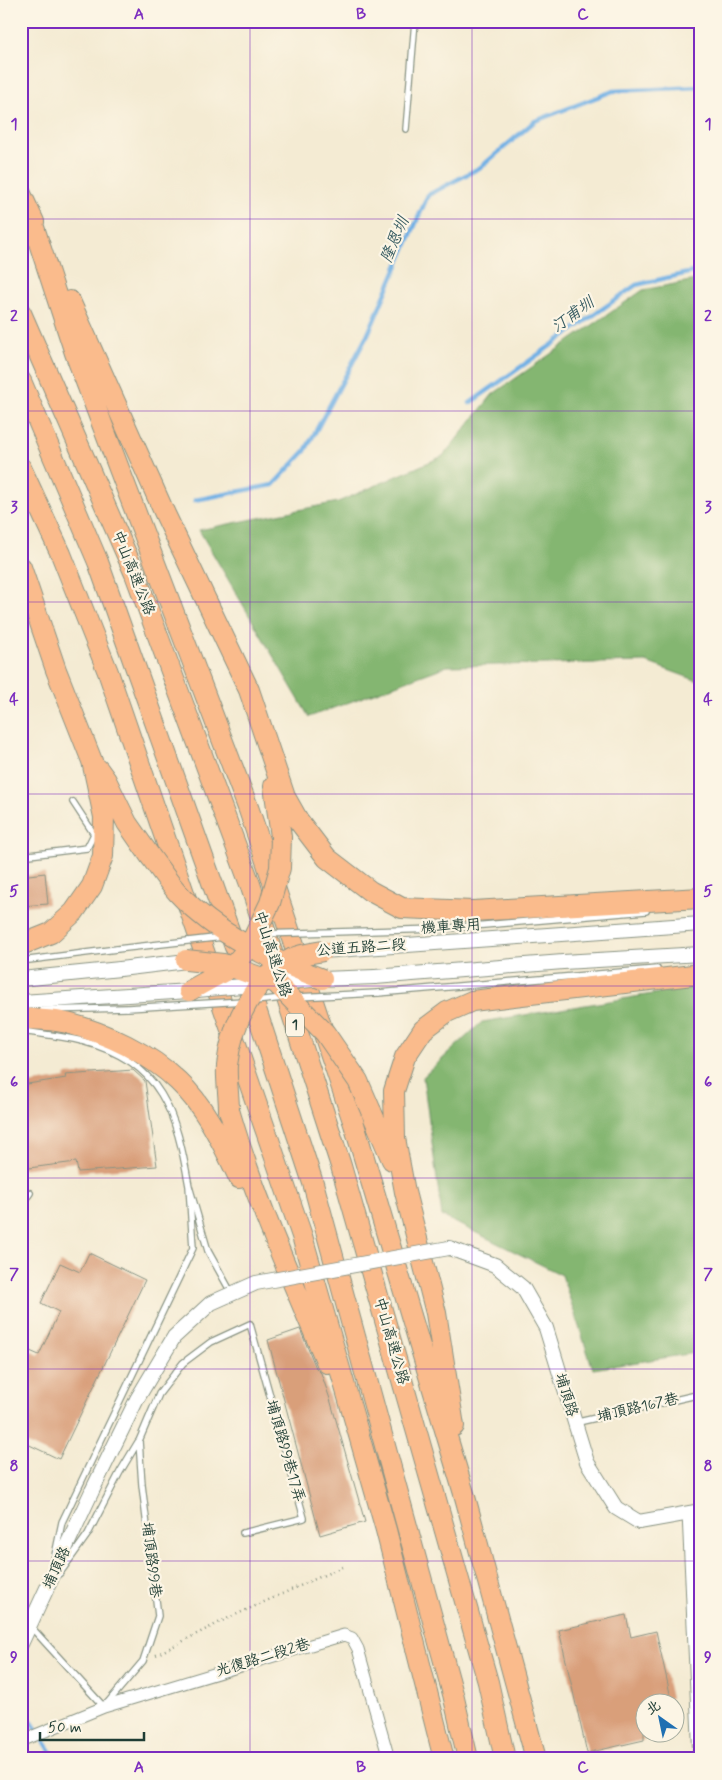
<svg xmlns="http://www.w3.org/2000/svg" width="722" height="1780" font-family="Mynerve,'LXGW WenKai TC',sans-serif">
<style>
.forest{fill:#84b671;stroke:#527a52}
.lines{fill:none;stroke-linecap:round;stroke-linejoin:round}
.stream{stroke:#72b1e5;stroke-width:4.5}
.building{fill:#d99f7a}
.service-casing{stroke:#8a9484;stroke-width:8}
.minor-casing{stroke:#8a9484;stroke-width:13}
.tertiary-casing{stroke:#8a9484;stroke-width:16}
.motorway-casing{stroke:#8a9484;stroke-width:22}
.path{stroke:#8a9484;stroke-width:2.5;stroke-dasharray:1 4;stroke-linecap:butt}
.service{stroke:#fff;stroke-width:5.5}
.minor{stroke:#fff;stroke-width:11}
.tertiary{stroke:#fff;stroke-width:14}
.motorway{stroke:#fabb8c;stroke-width:20}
.service-bridge-casing{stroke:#8a9484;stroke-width:8;stroke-linecap:butt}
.tertiary-bridge-casing{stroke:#8a9484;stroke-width:16;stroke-linecap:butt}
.motorway-bridge-casing{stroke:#8a9484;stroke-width:22;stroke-linecap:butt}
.service-bridge{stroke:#fff;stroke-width:5.5}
.tertiary-bridge{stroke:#fff;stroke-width:14}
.motorway-bridge{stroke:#fabb8c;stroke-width:20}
.grid{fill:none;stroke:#7b2cbf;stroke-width:1;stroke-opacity:0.55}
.labels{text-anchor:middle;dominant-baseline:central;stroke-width:4.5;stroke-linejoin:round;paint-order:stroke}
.shield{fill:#fcf5e5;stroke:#617469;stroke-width:1}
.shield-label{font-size:14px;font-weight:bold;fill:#1f3d34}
.street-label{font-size:15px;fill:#1f3d34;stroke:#fcf5e5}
.water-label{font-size:16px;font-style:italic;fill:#345a60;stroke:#fcf5e5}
.neatline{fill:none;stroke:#7b2cbf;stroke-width:2}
.grid-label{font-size:16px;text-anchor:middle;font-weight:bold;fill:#7b2cbf}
</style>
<rect width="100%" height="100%" fill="#fcf5e5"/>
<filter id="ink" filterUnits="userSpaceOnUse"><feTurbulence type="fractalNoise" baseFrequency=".02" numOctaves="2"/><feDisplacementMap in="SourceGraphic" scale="10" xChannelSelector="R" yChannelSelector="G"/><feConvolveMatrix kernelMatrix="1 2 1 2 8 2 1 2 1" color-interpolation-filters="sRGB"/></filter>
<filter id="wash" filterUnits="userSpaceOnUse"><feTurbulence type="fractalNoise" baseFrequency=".0096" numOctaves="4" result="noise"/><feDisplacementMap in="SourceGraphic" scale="20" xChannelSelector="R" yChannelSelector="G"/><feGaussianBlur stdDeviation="1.12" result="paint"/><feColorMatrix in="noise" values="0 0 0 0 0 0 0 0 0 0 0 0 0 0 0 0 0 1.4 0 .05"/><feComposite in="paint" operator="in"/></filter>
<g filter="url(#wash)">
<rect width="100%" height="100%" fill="#f4ebd3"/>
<path class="forest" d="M701,279V682L646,662L447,666L309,717L199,530L338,502L443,456L493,394L643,290Z
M701,986V1352L593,1369L562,1275L442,1216L423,1077L482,1022Z"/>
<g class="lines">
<path class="stream" d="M470,403L636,285L701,270
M195,500L273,485L305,451L368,334L428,195L481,167L535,121L613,91L701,87
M21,1706L56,1759"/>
</g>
<g id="blocks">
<path class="building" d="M45,873L48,904L21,906V876Z
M133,1070L145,1081L157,1166L78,1172L76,1162L21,1169V1085L66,1078L65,1075Z
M89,1253L145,1280L59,1459L21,1441V1347L39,1355L59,1312L41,1303L60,1263L80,1272Z
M300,1329L316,1368L321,1373L330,1399L365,1522L320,1535L268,1340Z
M626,1615L631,1637L656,1631L671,1698L644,1702V1740L587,1753L559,1630Z"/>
</g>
</g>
<g filter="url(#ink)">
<use href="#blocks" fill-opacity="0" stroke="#8a9484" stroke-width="1"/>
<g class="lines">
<g class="service-casing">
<path id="service" d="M406,129L415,21
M21,856L87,848L94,834L73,802
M370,931L438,929L646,911
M21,961L117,949
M378,993L657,969
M43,1010L128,1008
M21,1031C41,1034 62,1036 82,1041C163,1062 176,1113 189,1186
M21,1205L30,1193
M574,1423L701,1394
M54,1560L62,1522L193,1248L189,1186L208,1251L232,1294
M60,1573L88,1534L120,1472L138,1442
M21,1616L104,1707L143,1661L158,1616L142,1485L139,1441L159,1394L183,1363L211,1342L250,1324L304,1518L243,1533"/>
</g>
<g class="minor-casing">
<path id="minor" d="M688,1513L699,1759
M21,1741L104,1707L344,1635L352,1638L358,1649L389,1759"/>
</g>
<g class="tertiary-casing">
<path id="tertiary" d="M323,951L701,924
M375,977L563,962L701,954
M21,979L120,969
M21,1002L189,991
M449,1248L495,1265L523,1288L546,1328L587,1462L616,1508L639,1522L701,1511
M21,1644L92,1491"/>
</g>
<g class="motorway-casing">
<path id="motorway" d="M21,194L34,222
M28,209L75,353L249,810L354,1124L465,1497L536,1759
M70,301L165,514L249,690L285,797L298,820L327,858L370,891L402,908L473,911L701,898
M21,313L135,574L250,884L341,1166L488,1682L505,1759
M21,381L98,562L235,947
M21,468L61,554L108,672L302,1236L386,1530L444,1759
M21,567L56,670L92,761L104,817L103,856L92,886L74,912L51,933L21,945
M98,769L106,780L127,823L150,856
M274,786L281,837
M247,982L313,1183L453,1694L468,1759
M21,1018C36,1020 53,1019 67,1023C106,1033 149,1053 178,1081C206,1107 223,1145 239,1178
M229,1110C254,1197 292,1280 327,1363
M371,1111L392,1160
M454,1426L436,1313L405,1192L395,1138L394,1091L405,1057L423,1030L447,1012L472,1001L701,974"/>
</g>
<path class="path" d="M156,1655L224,1620L342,1567"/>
<use href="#service" class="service"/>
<use href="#minor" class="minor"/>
<use href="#tertiary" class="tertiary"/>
<use href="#motorway" class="motorway"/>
<g class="service-bridge-casing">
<path id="service-bridge" d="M259,934L370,931
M117,949L223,937
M297,997L378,993
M255,1001L283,998
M128,1008L243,1001"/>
</g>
<g class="tertiary-bridge-casing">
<path id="tertiary-bridge" d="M120,969L195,960
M197,990L322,979L375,977
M92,1491L137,1399L174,1337L211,1303L256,1283L449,1248"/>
</g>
<g class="motorway-bridge-casing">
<path id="motorway-bridge" d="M150,856C159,868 168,882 178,893C218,936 269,958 322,979
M186,960L223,964L276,983L325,1033L358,1081L371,1111
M189,991L232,967L249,947L270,903L280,868L281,837
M229,1110C229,1096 226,1079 227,1065C232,1023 254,977 293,958C302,954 313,953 323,951"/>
</g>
<use href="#service-bridge" class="service-bridge"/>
<use href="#tertiary-bridge" class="tertiary-bridge"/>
<use href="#motorway-bridge" class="motorway-bridge"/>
</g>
</g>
<path class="grid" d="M250,21V1759M472,21V1759M21,219H701M21,411H701M21,602H701M21,794H701M21,986H701M21,1178H701M21,1369H701M21,1561H701"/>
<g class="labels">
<rect class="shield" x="286" y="1013.5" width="18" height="23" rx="4"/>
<g class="shield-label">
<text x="295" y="1025">1</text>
</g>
<g class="street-label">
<text transform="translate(133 573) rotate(68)">中山高速公路</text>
<text transform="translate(451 927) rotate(-4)">機車專用</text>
<text transform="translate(361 948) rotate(-4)">公道五路二段</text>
<text transform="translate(272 954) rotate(72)">中山高速公路</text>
<text transform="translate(391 1341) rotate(74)">中山高速公路</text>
<text transform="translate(566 1395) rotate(73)">埔頂路</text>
<text transform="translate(638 1408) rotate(-13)">埔頂路167巷</text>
<text transform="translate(285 1451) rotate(74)">埔頂路99巷17弄</text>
<text transform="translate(151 1560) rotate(83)">埔頂路99巷</text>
<text transform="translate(57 1568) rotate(-65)">埔頂路</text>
<text transform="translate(263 1658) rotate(-17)">光復路二段2巷</text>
</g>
<g class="water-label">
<text transform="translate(395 240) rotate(-67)">隆恩圳</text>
<text transform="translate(573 315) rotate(-36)">汀甫圳</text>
</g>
</g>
<rect width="722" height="1780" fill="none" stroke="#fcf5e5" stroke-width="55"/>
<g transform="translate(660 1718) rotate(327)"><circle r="24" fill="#fcf5e5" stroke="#a4ab9e"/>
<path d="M0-4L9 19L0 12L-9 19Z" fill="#1f6fb2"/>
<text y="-8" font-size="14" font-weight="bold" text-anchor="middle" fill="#1f3d34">北</text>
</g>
<path d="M40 1732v8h104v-8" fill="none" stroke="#1f3d34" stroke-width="2.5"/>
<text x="48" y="1732" font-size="15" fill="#1f3d34" stroke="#fcf5e5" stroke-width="4" paint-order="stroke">50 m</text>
<rect x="28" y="28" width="666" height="1724" class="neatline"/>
<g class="grid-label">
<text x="139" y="19">A</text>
<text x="361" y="19">B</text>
<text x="583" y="19">C</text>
<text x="14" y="129">1</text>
<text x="708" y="129">1</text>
<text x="14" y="321">2</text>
<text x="708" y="321">2</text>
<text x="14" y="512">3</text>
<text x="708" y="512">3</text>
<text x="14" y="704">4</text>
<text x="708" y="704">4</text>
<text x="14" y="896">5</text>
<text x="708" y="896">5</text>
<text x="14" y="1087">6</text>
<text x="708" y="1087">6</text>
<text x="14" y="1279">7</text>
<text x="708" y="1279">7</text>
<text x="14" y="1471">8</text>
<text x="708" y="1471">8</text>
<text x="14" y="1662">9</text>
<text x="708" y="1662">9</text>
<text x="139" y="1772">A</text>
<text x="361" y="1772">B</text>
<text x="583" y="1772">C</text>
</g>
</svg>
